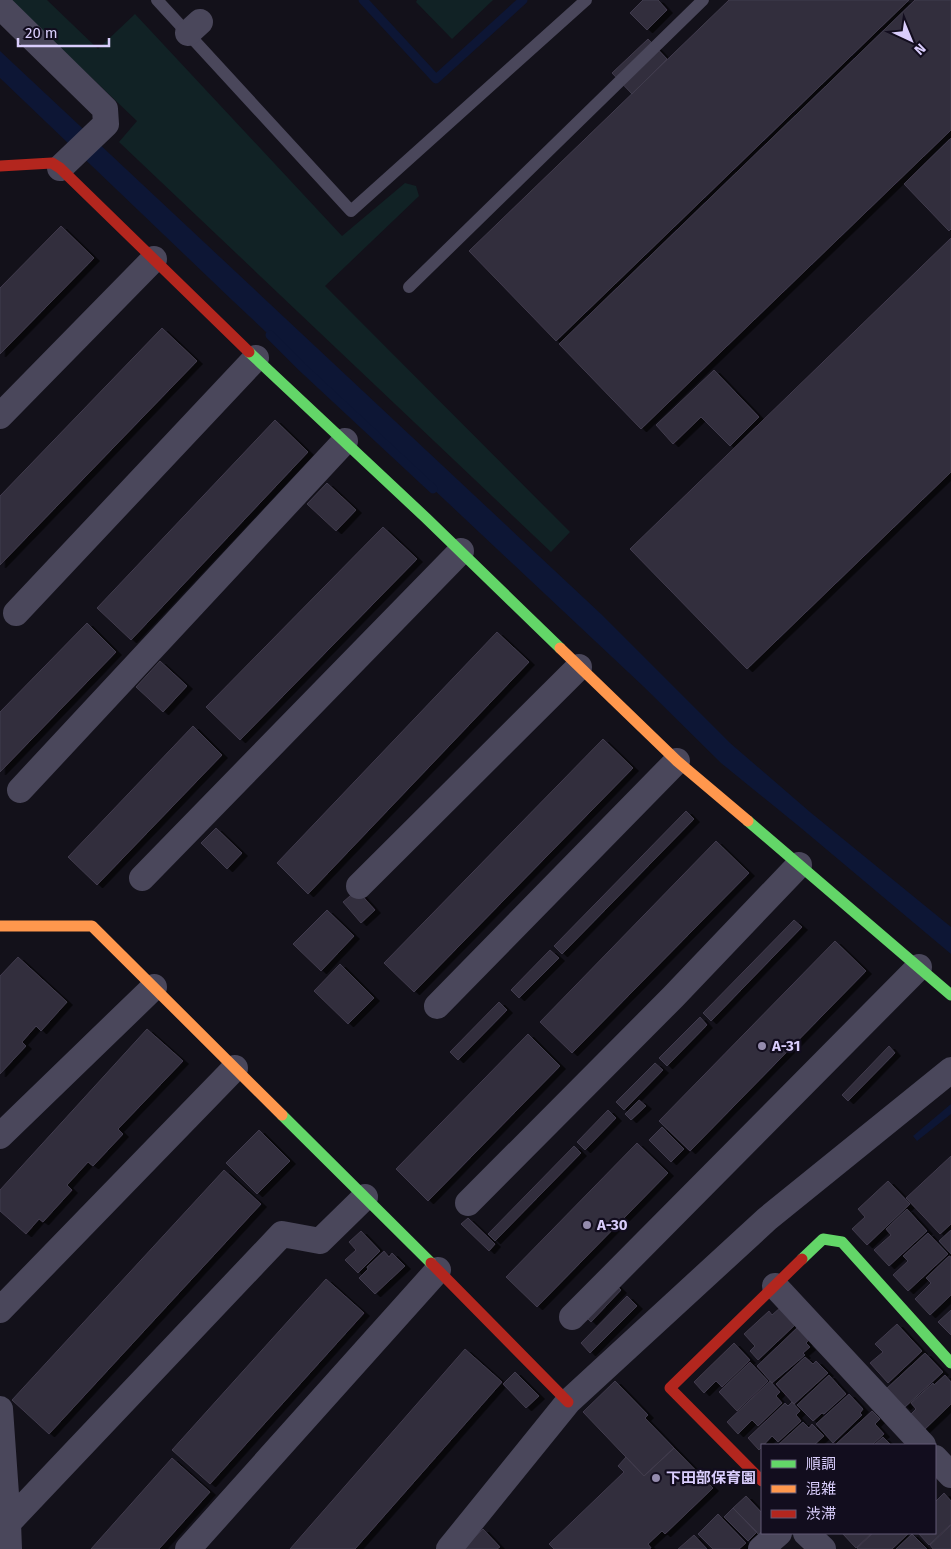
<svg xmlns="http://www.w3.org/2000/svg" width="951" height="1549" font-family="'Fira Sans','Noto Sans JP',sans-serif">
<style>
.green{fill:#112225}
.water{fill:#0d1635}
.lines{fill:none;stroke-linecap:round;stroke-linejoin:round}
.stream{stroke:#0d1635;stroke-width:9}
.building{fill:#322f3c;stroke:#413b4d;filter:url(#shadow)}
.lane{stroke:#4a475b;stroke-width:12}
.street{stroke:#4a475b;stroke-width:26}
.fast{stroke:#63d668;stroke-width:11}
.slow{stroke:#ff974d;stroke-width:11}
.jam{stroke:#b3261e;stroke-width:11}
.poi-dot{fill:#948bad;stroke:#120d1e;stroke-width:2}
.labels{text-anchor:middle;dominant-baseline:central;stroke-width:4.5;stroke-linejoin:round;paint-order:stroke}
.poi-label{font-size:15px;font-weight:bold;fill:#d9cdfc;stroke:#120d1e;text-anchor:start}
</style>
<defs>
<filter id="shadow"><feDropShadow dx="5.5" dy="3" stdDeviation="0" flood-color="#0009"/></filter>
</defs>
<rect width="100%" height="100%" fill="#13111a"/>
<path class="green" d="M10,0H47L98,49L135,14L342,236L405,183L416,186L419,196L325,286L570,532L551,552L119,142L137,121Z
M417,0H493L452,39L416,2Z"/>
<path class="water" d="M0,51L601,614L730,743L810,812L951,927V954L801,828L721,763L644,687L232,300L0,78Z
M951,1104V1114L917,1141L913,1136Z"/>
<g class="lines">
<path class="stream" d="M363,0L436,79L523,0
M270,335L302,367L433,489"/>
</g>
<path class="building" d="M643,0H658L667,10L647,30L630,13Z
M729,0H909L556,341L469,251Z
M915,0H951V130L641,429L559,344Z
M648,39L667,59L632,94L612,73Z
M951,138V229L949,231L904,184Z
M61,226L94,258L0,354V288Z
M951,238V472L747,669L630,549Z
M162,328L197,361L0,565V496Z
M714,370L759,417L730,446L701,417L673,444L656,425Z
M275,420L308,452L131,640L97,608Z
M327,483L356,510L336,531L307,504Z
M383,527L417,559L240,740L206,707Z
M87,623L116,652L0,772V712Z
M497,632L529,662L308,894L277,863Z
M160,661L187,686L163,712L136,687Z
M193,726L222,755L97,885L68,857Z
M603,739L633,768L414,992L384,963Z
M686,811L694,819L562,954L554,946Z
M216,828L242,853L227,869L201,843Z
M716,841L749,873L572,1053L540,1022Z
M357,890L375,910L361,923L343,902Z
M327,910L354,936L321,971L293,944Z
M794,920L802,927L711,1021L703,1013Z
M835,941L866,971L690,1151L659,1121Z
M550,950L559,958L519,998L511,990Z
M18,957L67,1002L41,1031L36,1026L22,1042L26,1046L0,1074V976Z
M340,964L374,998L348,1024L314,991Z
M499,1002L507,1010L458,1060L450,1052Z
M700,1017L707,1025L667,1066L659,1058Z
M147,1029L183,1061L118,1129L123,1134L93,1166L88,1162L67,1185L72,1190L43,1222L39,1219L26,1234L0,1211V1190Z
M528,1034L560,1066L428,1201L396,1169Z
M889,1046L895,1053L848,1101L842,1095Z
M655,1063L663,1070L624,1110L616,1102Z
M639,1100L646,1106L631,1120L625,1114Z
M608,1110L616,1118L585,1150L577,1142Z
M662,1127L684,1149L671,1162L649,1140Z
M259,1130L290,1161L257,1194L226,1163Z
M637,1143L668,1173L537,1307L506,1277Z
M574,1146L581,1153L495,1241L488,1234Z
M951,1156V1224L940,1234L906,1198Z
M224,1170L261,1204L49,1434L12,1400Z
M888,1181L910,1204L867,1245L852,1229L865,1217L858,1209Z
M907,1209L927,1231L889,1266L874,1250L891,1235L886,1229Z
M468,1218L495,1244L489,1251L461,1224Z
M951,1230V1254L939,1241Z
M361,1231L380,1251L358,1273L345,1260L356,1250L349,1242Z
M928,1233L948,1254L908,1291L893,1275L908,1261L903,1256Z
M384,1251L389,1257L392,1253L405,1266L375,1294L359,1278L368,1269L367,1267Z
M949,1256L951,1257V1295L930,1315L915,1299L931,1283L926,1278Z
M326,1279L364,1313L210,1484L172,1450Z
M615,1284L621,1290L591,1322L584,1315Z
M627,1296L637,1306L590,1353L581,1343Z
M781,1307L796,1324L758,1360L750,1351L755,1346L744,1334L769,1311L772,1315Z
M951,1310V1335L938,1322Z
M897,1324L922,1351L888,1383L870,1363L883,1352L875,1344Z
M798,1327L809,1340L806,1343L810,1347L803,1353L805,1355L772,1383L757,1366Z
M734,1343L750,1360L722,1387L716,1381L704,1393L694,1382Z
M465,1349L502,1382L355,1549H290Z
M925,1353L943,1372L905,1407L886,1389Z
M805,1357L813,1364L816,1361L828,1373L794,1404L776,1384Z
M750,1362L768,1381L737,1411L719,1392Z
M515,1372L539,1396L526,1408L503,1384Z
M829,1375L846,1394L824,1414L822,1413L813,1421L797,1405Z
M945,1375L951,1382V1404L924,1430L910,1415L916,1409L911,1403L933,1383L934,1385Z
M615,1381L648,1415L645,1418L674,1448L644,1476L583,1412Z
M770,1381L780,1392L776,1396L782,1403L758,1426L752,1420L738,1434L727,1422Z
M849,1394L863,1409L860,1413L862,1415L833,1443L816,1424Z
M792,1402L800,1411L796,1415L801,1421L778,1442L772,1436L759,1450L748,1438L785,1403L788,1406Z
M872,1411L880,1419L875,1424L884,1434L872,1445H835Z
M803,1422L809,1428L812,1424L824,1436L814,1445H778Z
M883,1437L891,1445H874Z
M674,1448L713,1488L665,1534L662,1531L648,1544L651,1548L649,1549H554L549,1544L624,1472L618,1466L626,1457L644,1476Z
M172,1458L210,1492L159,1549H91Z
M944,1493L951,1501V1524L929,1545L918,1533H935V1502Z
M746,1496L762,1513L761,1537L733,1508Z
M733,1508L757,1532L748,1541L724,1517Z
M718,1514L746,1543L739,1549H713L698,1534Z
M951,1525V1549H933L930,1545Z
M483,1529L500,1547L497,1549H462Z
M842,1533H872L856,1548Z
M873,1533H909L892,1549H858L857,1548Z
M912,1534L927,1549H896Z
M694,1535L707,1549H678Z"/>
<g class="lines">
<path class="lane" d="M157,0L351,211L586,0
M409,287L703,0"/>
<path class="street" d="M0,6L105,109L106,124L60,168
M188,33L200,22
M0,416L154,259
M16,613L256,358
M20,790L345,441
M142,878L461,551
M359,886L579,667
M437,1006L677,761
M0,1136L154,987
M468,1203L673,997L799,865
M775,1286L923,1445
M0,1310L235,1068
M572,1317L919,967
M0,1409L8,1523
M935,1458L951,1475
M806,1533L823,1549
M9,1549L8,1523L282,1234L320,1241L365,1197
M188,1549L438,1270
M449,1549L568,1402L767,1219L951,1070
M761,1549L779,1533"/>
<path class="fast" d="M249,352L426,518L560,648
M748,821L951,995
M282,1115L431,1263
M802,1259L823,1239L842,1242L951,1363"/>
<path class="slow" d="M560,648L677,761L748,821
M0,926H92L282,1115"/>
<path class="jam" d="M0,166L52,163L60,168L249,352
M431,1263L568,1402
M762,1481L670,1388L802,1259"/>
</g>
<g class="poi-dot">
<circle cx="762" cy="1046" r="5"/>
<circle cx="587" cy="1225" r="5"/>
<circle cx="656" cy="1478" r="5"/>
</g>
<g class="labels">
<g class="poi-label">
<text x="772" y="1046">A-31</text>
<text x="597" y="1225">A-30</text>
<text x="666" y="1478">下田部保育園</text>
</g>
</g>
<rect x="761" y="1444" width="175" height="90" fill="#120d1e" stroke="#625a77"/>
<rect x="771" y="1460" width="25" height="8" fill="#63d668" stroke="#625a77"/>
<text x="806" y="1469" font-size="15" fill="#d9cdfc">順調</text>
<rect x="771" y="1485" width="25" height="8" fill="#ff974d" stroke="#625a77"/>
<text x="806" y="1494" font-size="15" fill="#d9cdfc">混雑</text>
<rect x="771" y="1510" width="25" height="8" fill="#b3261e" stroke="#625a77"/>
<text x="806" y="1519" font-size="15" fill="#d9cdfc">渋滞</text>
<g transform="translate(911 40) rotate(136)" stroke="#120d1e" stroke-width="4" paint-order="stroke">
<path d="M0-4L9 19L0 12L-9 19Z" fill="#d9cdfc"/>
<text y="-8" font-size="14" font-weight="bold" text-anchor="middle" fill="#d9cdfc">N</text>
</g>
<path d="M18 38v8h91v-8" fill="none" stroke="#d9cdfc" stroke-width="2.5"/>
<text x="25" y="38" font-size="15" fill="#d9cdfc" stroke="#120d1e" stroke-width="4" paint-order="stroke">20 m</text>
</svg>
